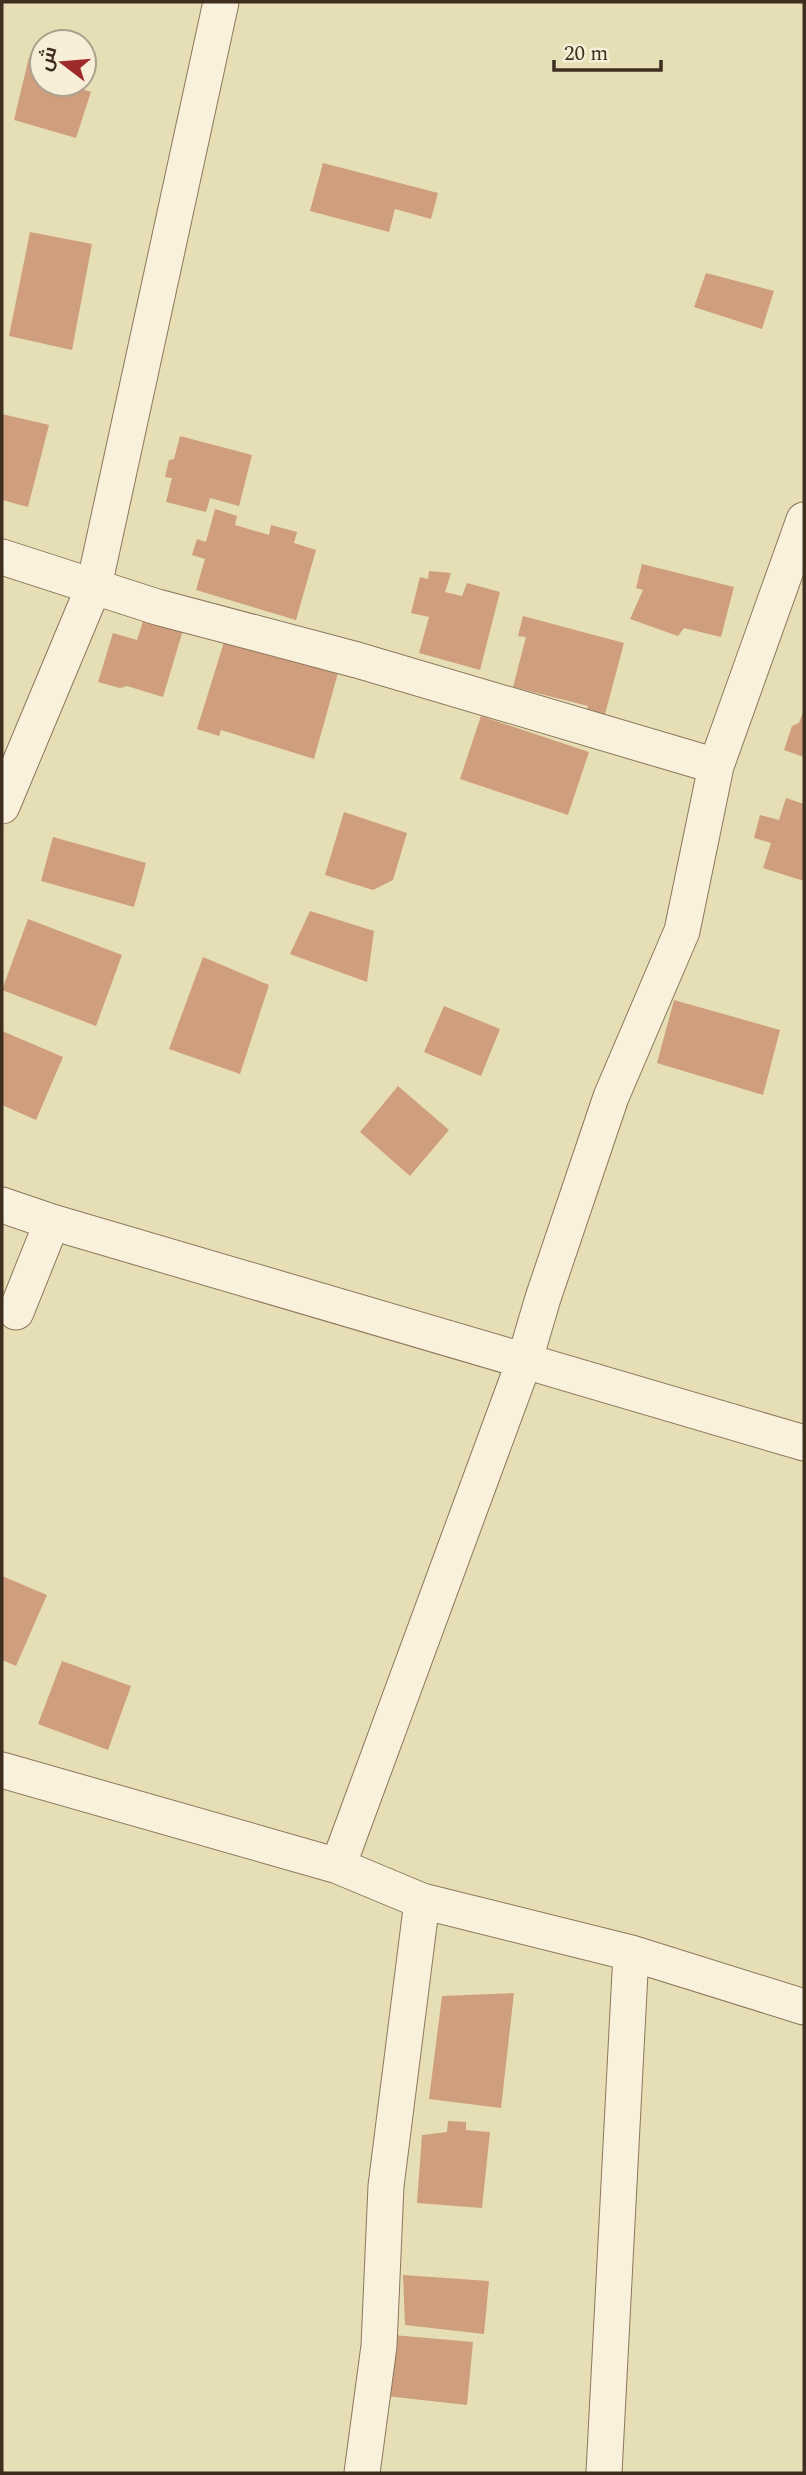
<svg xmlns="http://www.w3.org/2000/svg" width="806" height="2475" font-family="Spectral,Cairo,serif">
<style>
.farmland{fill:#e6deb5;fill-rule:evenodd}
.building{fill:#cf9f7d}
.lines{fill:none;stroke-linecap:round;stroke-linejoin:round}
.street-casing{stroke:#8d765c;stroke-width:37}
.street{stroke:#faf1dc;stroke-width:35}
</style>
<rect width="100%" height="100%" fill="#f0e4c8"/>
<path class="farmland" d="M2,2H804V2473H2ZM42,42H84V84H42Z"/>
<path class="building" d="M29,57L42,60V84H80L79,88L91,92L76,138L14,120Z
M323,163L438,193L431,219L395,209L389,232L310,211Z
M30,232L92,244L72,350L9,336Z
M706,273L774,291L762,329L694,307Z
M2,414L49,425L28,507L2,500Z
M180,436L252,455L239,506L210,498L206,512L166,502L172,478L165,477L169,460L174,459Z
M215,509L237,516L235,525L269,535L271,525L297,532L294,543L316,550L296,620L196,590L205,559L192,555L197,539L206,542Z
M642,564L734,587L721,637L684,628L678,636L630,619L643,590L636,588Z
M429,571L451,573L445,592L462,596L467,583L500,592L480,670L419,653L429,617L411,613L420,577L428,579Z
M523,616L624,643L604,718L586,714L588,706L513,687L526,637L518,636Z
M144,618L183,630L163,697L127,686L120,688L98,682L113,633L137,640Z
M224,642L338,673L314,759L221,730L219,736L197,729Z
M804,709V757L784,750L792,726L799,723Z
M481,716L589,752L568,815L460,779Z
M786,798L804,804V881L763,868L771,843L754,838L760,815L779,820Z
M344,812L407,833L393,880L373,890L325,875Z
M53,837L146,863L134,907L41,881Z
M310,911L374,931L367,982L290,954Z
M28,919L122,955L96,1026L2,990Z
M203,957L269,985L240,1074L169,1049Z
M674,1000L780,1030L763,1095L657,1063Z
M444,1006L500,1029L481,1076L424,1052Z
M2,1031L63,1057L36,1120L2,1105Z
M398,1086L449,1130L410,1176L360,1132Z
M2,1576L47,1595L16,1666L2,1660Z
M62,1661L131,1686L108,1750L38,1724Z
M514,1993L501,2108L429,2099L442,1996Z
M448,2121L466,2122V2130L490,2132L482,2208L417,2203L422,2135L447,2132Z
M403,2275L489,2281L484,2334L405,2325Z
M393,2335L473,2342L467,2405L386,2396Z"/>
<g class="lines">
<g class="street-casing">
<path id="street" d="M2,557L157,607L357,660L716,766
M2,806L94,586L221,2
M2,1205L52,1222L804,1443
M16,1312L52,1222
M2,1770L338,1866L422,1901L631,1953L804,2007
M338,1866L525,1359L543,1298L611,1097L682,931L716,766L804,520
M362,2473L379,2346L386,2186L422,1901
M604,2473L631,1953"/>
</g>
<use href="#street" class="street"/>
</g>
<rect width="806" height="2475" fill="none" stroke="#3d2e20" stroke-width="7"/>
<g transform="translate(63 63) rotate(286)"><circle r="33" fill="#f7eed8" stroke="#ada18e" stroke-width="2"/>
<path d="M0-5L12 26L0 18L-12 26Z" fill="#9e2a2b"/>
<text y="-10" font-size="19" font-weight="bold" text-anchor="middle" fill="#3d2e20">ش</text>
</g>
<path d="M554 60v10h107v-10" fill="none" stroke="#3d2e20" stroke-width="3.5"/>
<text x="564" y="60" font-size="21" fill="#3d2e20" stroke="#f7eed8" stroke-width="5" paint-order="stroke">20 m</text>
</svg>
